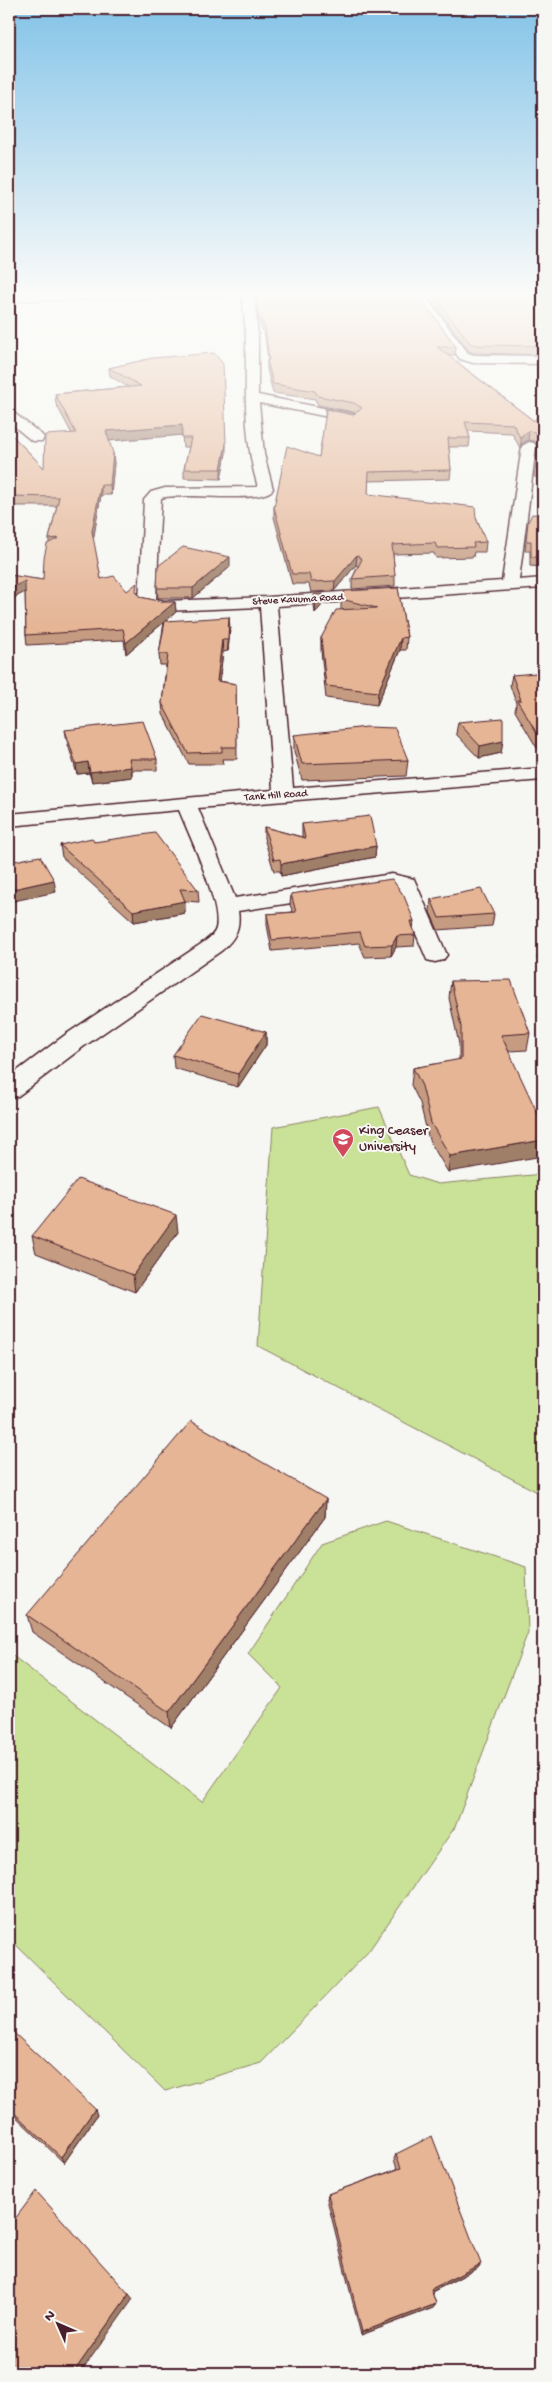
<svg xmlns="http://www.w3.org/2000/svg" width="552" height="2382" font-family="'Gochi Hand',sans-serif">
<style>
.green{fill:#c9e298;stroke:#8a8062}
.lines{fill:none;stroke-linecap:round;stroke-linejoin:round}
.minor-casing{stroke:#4a1f2b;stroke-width:3}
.minor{fill:#f6f6f2;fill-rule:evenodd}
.wall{fill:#c59c81;stroke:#4a1f2b}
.shaded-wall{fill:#a07f69;stroke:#4a1f2b}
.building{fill:#e5b596;stroke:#4a1f2b}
.labels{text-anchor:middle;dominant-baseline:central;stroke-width:4;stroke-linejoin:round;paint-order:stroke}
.far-street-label{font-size:11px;fill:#4a1f2b;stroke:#f6f6f2}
.poi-label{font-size:14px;fill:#4a1f2b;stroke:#f6f6f2;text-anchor:start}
</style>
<rect width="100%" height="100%" fill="#f6f6f2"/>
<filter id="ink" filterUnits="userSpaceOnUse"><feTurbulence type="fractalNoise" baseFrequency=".02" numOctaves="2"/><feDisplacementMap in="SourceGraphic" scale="10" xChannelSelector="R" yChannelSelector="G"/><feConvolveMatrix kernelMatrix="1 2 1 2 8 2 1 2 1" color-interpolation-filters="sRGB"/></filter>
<g filter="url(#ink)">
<path class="green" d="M379,1107L409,1175L438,1184L543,1174V1495L258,1346L273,1127Z
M386,1521L526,1567L528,1632L455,1827L368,1952L261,2063L165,2091L9,1938V1653L202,1802L282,1688L248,1654L322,1543Z"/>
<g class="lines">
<g class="minor-casing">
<path id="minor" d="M79,293H233L227,296L9,301V295Z
M242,293H254L258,337V395L353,414L360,418L353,422L259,403L264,454L273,489C262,505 183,491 161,498L156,599L164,601L268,597L502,581L522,446L529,442L534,443L536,446L519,580L543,578V588L277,606L293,788L543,768V780L198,808L235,898L392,874L414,879L447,955L443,960L435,962L427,960L397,889L392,888L238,911C241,929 234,940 221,951L83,1047L18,1096L9,1099V1077L65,1035L198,946C204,942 212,937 215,931C225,911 188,832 179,810L9,826V814L273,790L260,607L164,611L141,606L139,602L144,500L151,492L165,488L258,487C243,439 246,392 246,343C246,326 243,310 242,293Z
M411,293H423L468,353L474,355L543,356V364L473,363L460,359Z
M9,412L14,413L42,435L44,438L42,441H32L9,422Z"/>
</g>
<use href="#minor" class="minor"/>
</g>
<path class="wall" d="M255,293H417L456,347L455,355H448L534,421L543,409V477H534L538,446L534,441L528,440L521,444L520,448L512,433L468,431L470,438L469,447H449L451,470L450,479L368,481V494L476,518L486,542L485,552H474L473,557L436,558L434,553L393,554L395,576V586L352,589V579L358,566L356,565L334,591L311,592L309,584H292L274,517V507L319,457L325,419V409L353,415L355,413L353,412L318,405L315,399L273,393L267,369V360H268L265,336L259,322Z
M425,293H543V355L474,353L469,351Z
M153,358L226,453L221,479L184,478V469L189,447H183L182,435L109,441L114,463L111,495H101L93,539L101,579L127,591L138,593L140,597L163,602H175L176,612L166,621L230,628L228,651L223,652L219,681L236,684L237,759H222L223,764H189L163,714L162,703L166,665H160L159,654L164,622L126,654L124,640L27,645L26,635L25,592L9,600V575L43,580L49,543V539L57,506H9V432L44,468L72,434L56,404L55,394L128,387L110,376L109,368Z
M543,515V567L530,566V551H525L528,522Z
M230,567L193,598H158L157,588Z
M398,588L407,637L406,650H400L377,705L326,698L321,651V638L341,610V599Z
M314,595L322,605L315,613L314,605Z
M512,675L539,681L543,680V748H537L515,711L516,703L510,685Z
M458,722L501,753L479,758L456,734Z
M65,730L157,759V770H132V777L92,782L89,773L77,774L67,741Z
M294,735L408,760L406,776L302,780L294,751Z
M302,824L376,846L375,857L281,876L280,871H274L264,838V827L302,837Z
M94,842L198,890L199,902L184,901L185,913L134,922L62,857L60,845Z
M291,894L414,921L413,929L415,935L414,946L396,947L391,956L365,957L359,943L272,951L267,925V914L293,912L290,905Z
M431,899L494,914L492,926L438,930L430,912Z
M539,946H543V972L537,958Z
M451,981L530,1033L527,1050L509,1051L448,1172L429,1140L420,1103L411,1085L413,1068L459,1060V1044L449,998Z
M266,1032V1045L238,1087L174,1068L173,1055Z
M178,1232L135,1292L36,1253L32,1236Z
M326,1499L325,1517L171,1728L32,1632L27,1615Z
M9,2039L97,2115L64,2163L9,2110Z
M396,2154L478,2268L432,2292L436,2304L433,2308L361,2335L327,2199L328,2194L397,2169L394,2159Z"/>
<path class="shaded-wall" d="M182,425L183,435L106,441V431Z
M529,431L528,440L521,444L520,448L522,435Z
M226,444V453L221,479V469Z
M113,453L114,463L111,495L110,485Z
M101,485V495L93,541L92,531Z
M357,555L356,565L334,591L335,581Z
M230,557V567L193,598V588Z
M25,581L27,591L9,600V589Z
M323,594L322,605L315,613L316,602Z
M175,602L176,612L126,654V643Z
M229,617L230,628L228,651V640Z
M401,638L400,650L377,705L378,692Z
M222,640L223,652L218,692L217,681Z
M503,741L501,753L479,758L480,746Z
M88,762L89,773L77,774L76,764Z
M131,767L132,777L92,782L90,772Z
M376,846L375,857L281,876V864Z
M54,880L56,892L9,902V890Z
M185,901V913L134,922L133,911Z
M397,936L396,947L391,956L392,945Z
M266,1032V1045L238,1087V1074Z
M543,1140V1156L448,1172L450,1156Z
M176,1215L178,1232L135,1292L133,1275Z
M326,1499L325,1517L171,1728L169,1712Z
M95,2109L97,2115L64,2163L61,2157Z
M481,2264L478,2268L429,2293L431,2289Z
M129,2294L133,2299L80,2373H73Z
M436,2304L433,2308L361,2335L362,2332Z"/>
<path class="building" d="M256,293H417L456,347H437L534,421L543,409V468H535L539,437L535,432L529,431L522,435L521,439L513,424L465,422L470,438H448L451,470L369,472L368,494L475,507L476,518L486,542L473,543L474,547L437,548L435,543L392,545L395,576L352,579L362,559L357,555L335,581L311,582L309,574H292L274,507L287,446L319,457L326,412L325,409L353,415L362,408L354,403L318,396L315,391L273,384L267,360H269L265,328L258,314Z
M432,293H543V346L475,345L470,343Z
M214,353L223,364L226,444L221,469H184L191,438H182V425L106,431L113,453L110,485H101L92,531L101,579L114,576L127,591L137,583L136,591L140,597L163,602H175L126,643L123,629L26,635L25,581L9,589V575L43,580L44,558L47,544L59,538L49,539L59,497L9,496V432L44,468L45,435L76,433L55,394L141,386L109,368L153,358Z
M532,514L543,515V557H531V541H526L528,522Z
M183,547L230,557L193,588H157L158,566Z
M398,588L407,637L401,638L378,692L326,686L321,638L336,610L377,608L341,599L345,591Z
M323,594L316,602L314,595Z
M229,617L228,640H222L217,681L236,684L237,747H222V752L188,753L162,703L168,654H159L165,621Z
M536,673L539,681L543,680V737H539L517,700H521L512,675Z
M503,718V741L480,746L458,722Z
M143,721L157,759H129L131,767L90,772L88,762L76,764L65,730Z
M367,727L395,728L408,760L302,764L294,735Z
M370,816L376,846L281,864L280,859L274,860L264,827L305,838L302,824Z
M155,833L198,890L180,889L185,901L133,911L60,845L92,838L94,842Z
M40,856L54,880L9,890V862Z
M392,879L404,896L414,921H411L415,935L397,936L392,945L365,946L360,932L272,940L267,914L296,912L291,894Z
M481,889L494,914L439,918L431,899Z
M539,946H543V955Z
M511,980L530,1033L501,1035L543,1125V1140L450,1156L431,1123L422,1086L413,1068L461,1059V1027L451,981Z
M202,1014L266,1032L238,1074L173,1055Z
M78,1179L176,1215L133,1275L32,1236Z
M191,1421L326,1499L169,1712L27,1615Z
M14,2033L95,2109L61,2157L9,2108V2039Z
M432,2136L481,2264L431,2289L436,2304L362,2332L328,2194L401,2168L396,2154Z
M36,2191L129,2294L73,2373H9V2227Z"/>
</g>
<linearGradient id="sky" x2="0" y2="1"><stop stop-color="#83c3e8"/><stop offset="0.47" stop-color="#fbfbf9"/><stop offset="1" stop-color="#fbfbf9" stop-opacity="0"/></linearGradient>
<rect width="552" height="626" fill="url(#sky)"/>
<defs>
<g id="university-pin" transform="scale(1.125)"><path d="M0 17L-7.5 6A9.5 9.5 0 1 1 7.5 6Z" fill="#d1495b" stroke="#f6f6f2"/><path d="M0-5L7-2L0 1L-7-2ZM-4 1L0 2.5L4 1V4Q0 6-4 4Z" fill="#fff"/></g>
</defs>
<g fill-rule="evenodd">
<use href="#university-pin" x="343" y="1139"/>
</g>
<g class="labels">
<g class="far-street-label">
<text transform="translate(298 600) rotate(-3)">Steve Kavuma Road</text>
<text transform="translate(276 796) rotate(-4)">Tank Hill Road</text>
</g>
<g class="poi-label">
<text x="359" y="1131">King Ceaser<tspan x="359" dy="16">University</tspan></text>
</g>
</g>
<rect width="552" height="2382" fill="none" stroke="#f6f6f2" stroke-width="30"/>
<rect x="15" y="15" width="522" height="2352" fill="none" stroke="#4a1f2b" stroke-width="2" filter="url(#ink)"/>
<g transform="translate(58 2324) rotate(315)" stroke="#f6f6f2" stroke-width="4" paint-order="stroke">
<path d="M0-4L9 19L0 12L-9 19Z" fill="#4a1f2b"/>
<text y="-8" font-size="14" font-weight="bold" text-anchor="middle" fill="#4a1f2b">N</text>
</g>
</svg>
